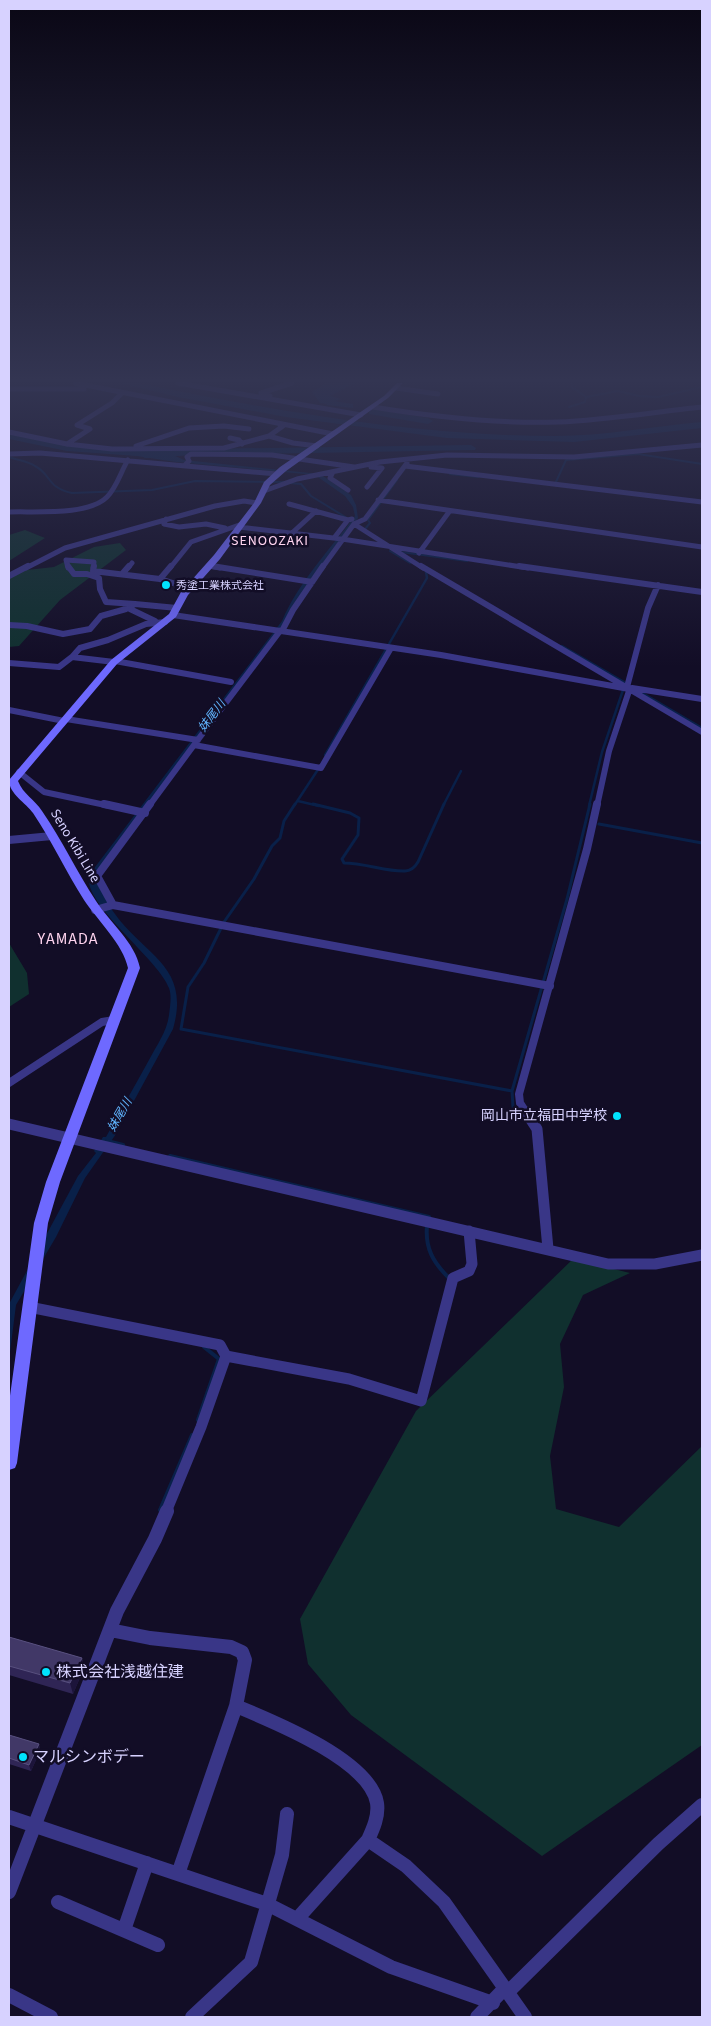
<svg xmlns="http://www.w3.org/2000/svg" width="711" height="2026" font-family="'Source Sans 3','Noto Sans JP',sans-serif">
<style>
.green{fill:#10302f}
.water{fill:#092049}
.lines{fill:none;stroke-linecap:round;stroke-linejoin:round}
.stream-far3{stroke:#092049;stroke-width:2}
.stream-far2{stroke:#092049;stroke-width:2.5}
.stream-far1{stroke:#092049;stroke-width:3}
.stream{stroke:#092049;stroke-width:4}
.river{fill:#092049;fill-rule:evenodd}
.street-far4{stroke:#393687;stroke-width:5}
.street-far3{stroke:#393687;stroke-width:6}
.street-far2{stroke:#393687;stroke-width:8}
.street-far1{stroke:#393687;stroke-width:11}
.street{stroke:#393687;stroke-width:14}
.secondary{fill:#6e69ff;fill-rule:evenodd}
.wall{fill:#2f2555}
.shaded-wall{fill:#1c143a}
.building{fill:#413867;stroke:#58507f}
.poi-dot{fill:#00e3fd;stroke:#120d26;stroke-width:2}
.labels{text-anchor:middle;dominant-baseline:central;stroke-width:5;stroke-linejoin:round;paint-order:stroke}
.far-poi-label{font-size:11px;fill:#d7d2ff;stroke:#120d26;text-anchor:start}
.far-water-label{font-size:12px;font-style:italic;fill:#60b5ff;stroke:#120d26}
.far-quarter-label{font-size:14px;letter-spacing:1px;fill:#ffd4ef;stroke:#120d26}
.street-label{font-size:14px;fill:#d7d2ff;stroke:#120d26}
.poi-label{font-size:14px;fill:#d7d2ff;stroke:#120d26;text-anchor:end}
.quarter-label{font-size:16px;letter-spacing:1px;fill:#ffd4ef;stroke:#120d26}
.near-poi-label{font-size:16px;fill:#d7d2ff;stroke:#120d26;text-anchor:start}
</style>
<rect width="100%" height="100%" fill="#120d26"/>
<path class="green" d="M25,530L45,538L9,561V535Z
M120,543L126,550L60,600L19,646L9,647V572L54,567L94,547Z
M9,943L27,973L29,994L9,1007Z
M573,1259L630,1273L583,1295L560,1344L564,1387L550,1456L556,1509L619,1527L702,1446V1745L542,1856L351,1715L308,1664L300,1619L416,1411Z"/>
<path class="water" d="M326,383H355L330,396L341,399L335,401L347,405L346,406L320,403L312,392Z
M9,432L64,444L162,450L184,460L320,474L351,495L356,505L358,518L288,618L96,876C101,889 106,902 115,914C145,956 191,966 173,1029L116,1134L85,1178L56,1237L16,1305L9,1360V1304L78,1176L96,1153L94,1151L103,1137H106C120,1111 135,1086 149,1060C157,1045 167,1031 169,1015C170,1006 172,996 169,988C159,959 82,904 89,875L282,621C298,583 330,549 355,516L353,507L345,496L315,475L176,462L137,456L67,451L9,439Z"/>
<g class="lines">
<path class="stream-far3" d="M572,383V387L586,397L618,391L639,396L658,397L702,387
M569,407L585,402L586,397
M9,457C17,460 28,461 35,466C51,474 47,488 72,493L152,490L195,481L284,482
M450,474L478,477
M290,483L301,484L311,496L347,518
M555,484L566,460L638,454L702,464
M365,529L370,523L368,520L397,480
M390,551L410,563
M401,552L467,561"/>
<path class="stream-far2" d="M562,646L624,682
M639,691L702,728
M325,755L427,578L426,572
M298,801L319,806
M294,806L319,768
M443,806L461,771
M589,806L602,752L623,690"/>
<path class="stream-far1" d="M295,804L284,821L280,838L272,846L254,879L224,922L204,963L188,987L181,1029L512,1091
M313,804L350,813L359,818L358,835L342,859L344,863C364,863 388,872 405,871C411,871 415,867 418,862L444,804
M599,824L702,843
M517,1112L513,1107L512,1091L567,899L590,804"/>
<path class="stream" d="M107,1141L123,1145
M170,1156L429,1217
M427,1226C425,1248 433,1262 448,1277
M198,1420L219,1359L204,1347
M160,1510L192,1435"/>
<path class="river" d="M120,383H138C276,411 414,436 555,436C604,436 653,426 702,422V428L574,442L447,438L286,417L178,397Z
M338,383H349L329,396L333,401L353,404V408L327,405L318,396Z
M372,409L428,418L433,421L428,424L369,414V410Z
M471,445L476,448L475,450L194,455L145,458L140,455L145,452L194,449Z"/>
<path class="street-far4" d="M75,383L333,434
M178,383L361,415
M396,388L438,394
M9,389H84
M270,396L261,393L292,383
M373,407C434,417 496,424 558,422C606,420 654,412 702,407
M280,425L283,426L269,436L293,443L317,446
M9,432L67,444L112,449L224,448L269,436
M230,438L239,440L242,444
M67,444L90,429L77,425L112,403L121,394
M136,446L189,428L224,426L249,429
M9,454L40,453L277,474
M186,464L189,461L187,457L191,454L272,455L354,467
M405,466L702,502
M332,474L330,478L348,490
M367,487L382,468L371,467
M264,491L297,479L380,462L447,455L574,457L702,445
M378,500L702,547
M289,504L348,520
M9,512C35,511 88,516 107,497C117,487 121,471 128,460
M166,519L164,524L179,527L206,524L225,528
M354,524L423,568
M239,527L342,539L528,568
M292,533L316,511
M334,538L348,520L352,519
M419,553L449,512
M209,566L220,568
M26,568L65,548L215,506L244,501L257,503
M68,568L66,560L94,562L93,568
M128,568L132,563
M170,568L191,542L242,524
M322,568L354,524L365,519L407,463"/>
<path class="street-far3" d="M68,566L74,574H87L99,578L100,589L106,602L135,604
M94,566L93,571L160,579L189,588
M212,566L312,582
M421,566L702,732
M519,566L702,592
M122,574L129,566
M9,576L28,566
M160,579L171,566
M130,609L155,621
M173,615L441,655L629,689
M9,625L27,626L63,634L90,629L101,616L126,609L135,604L177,608
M280,631L194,745L321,768L391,648
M282,631L293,610L323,566
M72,657L80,648L108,640L146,624L165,622
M115,661L231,682
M9,663L59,667L72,657L114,662
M627,687L648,608L658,585
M632,688L702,699
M9,710L64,721
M66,719L198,740
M19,772L44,792L110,806
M149,806L194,745
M597,806L609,751L630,688"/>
<path class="street-far2" d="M104,804L145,813
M9,840L52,836
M113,905L97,876L150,804
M95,910L113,905L550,986
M9,1083L102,1022L114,1020
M527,1114L520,1103L519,1094L587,849L597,804"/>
<path class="street-far1" d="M526,1112L537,1129L548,1249
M9,1124L608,1264H655L702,1255
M29,1307L220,1345L226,1356L201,1427L166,1512
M226,1356L349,1379L421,1401L453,1278L469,1271L472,1264L469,1231"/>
<path class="street" d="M110,1630L150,1638L231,1647L242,1652L245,1660L236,1706
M9,1817L178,1874L236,1706C272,1721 370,1760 377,1803C379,1816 373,1829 368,1840L406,1866L444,1902L525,2017
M178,1874L267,1904L391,1967L493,2003
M9,1892L117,1611L155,1539L167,1511
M58,1902L158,1945
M297,1919L368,1840
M124,1930L147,1863
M508,1992L658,1844L702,1805
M9,1995L51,2017
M192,2017L251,1962L282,1855L287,1814
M477,2017L505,1988"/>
<path class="secondary" d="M397,383H403L388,398L286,471L270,485L261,503L220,559L188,595L176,617L117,664L18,781C23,794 35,800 42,811C62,840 77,872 96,901C110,923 135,942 140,968L60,1182L48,1223L17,1463L15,1468L9,1470V1403L34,1223L46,1182L128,968C123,944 98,921 84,900C66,872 52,841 33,813C26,803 9,794 9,780L111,660L169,614L181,592L214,555L254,503L264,482L280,467L384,396Z"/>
</g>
<path class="wall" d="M9,1637L82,1658L84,1668L73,1694L9,1675Z
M9,1735L39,1744L40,1751L31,1771L9,1764Z"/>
<path class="shaded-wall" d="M82,1658L84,1668L73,1694L70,1683Z
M39,1744L40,1751L31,1771L29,1765Z"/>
<path class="building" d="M9,1637L82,1658L70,1683L9,1666Z
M9,1735L39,1744L29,1765L9,1758Z"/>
<linearGradient id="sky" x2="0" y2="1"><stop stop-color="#0a0715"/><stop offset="0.57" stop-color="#333552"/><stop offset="1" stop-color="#333552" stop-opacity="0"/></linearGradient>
<rect width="711" height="667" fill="url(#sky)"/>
<g class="poi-dot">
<circle cx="166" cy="585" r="5"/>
<circle cx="617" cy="1116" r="5"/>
<circle cx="46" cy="1672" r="5"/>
<circle cx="23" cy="1757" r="5"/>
</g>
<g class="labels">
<g class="far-poi-label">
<text x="176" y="585">秀塗工業株式会社</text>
</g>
<g class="far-water-label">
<text transform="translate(212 716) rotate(-53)">妹尾川</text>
<text transform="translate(120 1115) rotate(-60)">妹尾川</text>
</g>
<g class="far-quarter-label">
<text x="270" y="541">SENOOZAKI</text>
</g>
<g class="street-label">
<text transform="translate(75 846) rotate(59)">Seno Kibi Line</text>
</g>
<g class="poi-label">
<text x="607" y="1116">岡山市立福田中学校</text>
</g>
<g class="quarter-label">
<text x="68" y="939">YAMADA</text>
</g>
<g class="near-poi-label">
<text x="56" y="1672">株式会社浅越住建</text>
<text x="33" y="1757">マルシンボデー</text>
</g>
</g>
<rect width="711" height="2026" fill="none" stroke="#d7d2ff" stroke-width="20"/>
</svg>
